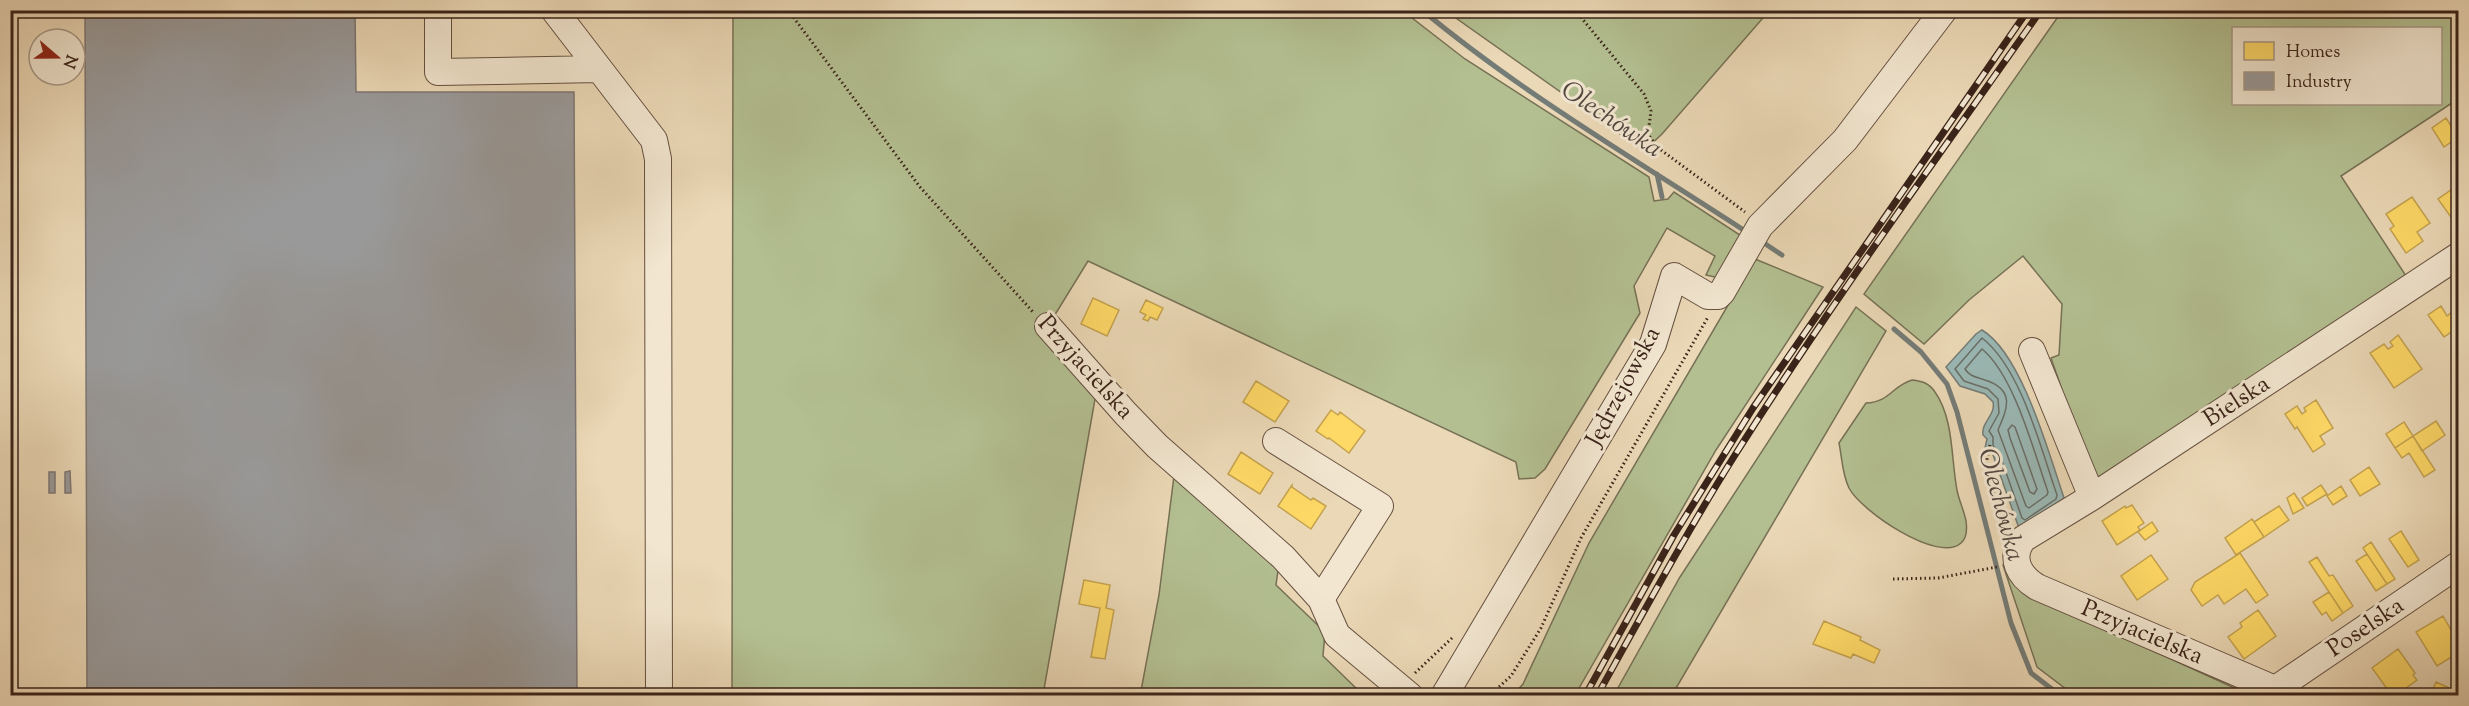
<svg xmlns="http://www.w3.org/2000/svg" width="2469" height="706" font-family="'Sorts Mill Goudy',serif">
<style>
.green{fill:#b3bf91;stroke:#767155;stroke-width:1.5;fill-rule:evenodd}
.water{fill:#9ab8b5;stroke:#747c77;stroke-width:1.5}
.homes{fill:#ffd966;stroke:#c4a24f;stroke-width:1.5}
.industry{fill:#999;stroke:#7c7673;stroke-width:1.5}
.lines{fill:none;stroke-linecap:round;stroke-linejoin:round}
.shore{stroke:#6a6e67;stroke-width:1.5}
.stream{stroke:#747c77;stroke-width:5}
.minor-casing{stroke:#665040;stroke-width:28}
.path{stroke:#3a2319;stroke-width:3;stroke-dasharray:1.5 3;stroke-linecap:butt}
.minor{stroke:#f2e6d0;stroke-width:26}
.rail-casing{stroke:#3a2319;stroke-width:7}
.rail{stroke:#f2e6d0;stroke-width:4.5;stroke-dasharray:14;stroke-linecap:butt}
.labels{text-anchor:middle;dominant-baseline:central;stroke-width:6;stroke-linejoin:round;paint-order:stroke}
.street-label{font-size:24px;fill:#3a2319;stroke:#f2e6d0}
.water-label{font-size:26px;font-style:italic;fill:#524840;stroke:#f2e6d0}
</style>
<rect width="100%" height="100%" fill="#ebd8b6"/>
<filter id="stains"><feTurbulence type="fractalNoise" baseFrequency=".00333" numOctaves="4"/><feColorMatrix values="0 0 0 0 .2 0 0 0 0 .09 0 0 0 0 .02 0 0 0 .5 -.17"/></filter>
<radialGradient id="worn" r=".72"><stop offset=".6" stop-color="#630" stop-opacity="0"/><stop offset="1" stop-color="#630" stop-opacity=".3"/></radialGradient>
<path class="green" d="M733,11H1403L1465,59L1649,177L1654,201L1668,199L1674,192L1743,237L1719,278L1706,275L1715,256L1667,228L1634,286L1640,313L1545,469L1535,478L1519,479L1516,462L1088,261L1048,326L1098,382L1043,695L732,696Z
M1446,11H1769L1662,134L1644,151Z
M2062,11H2458V99L2341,176L2408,279L2109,482L2096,479L2091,474L2051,358L2059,355L2062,304L2023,256L1969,300L1924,344L1864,294ZM2234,28H2440V104H2234Z
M1755,259L1823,287L1716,450L1575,695L1512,696L1523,684L1589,543Z
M1856,307L1886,331L1672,695H1614L1680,577Z
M1912,380C1922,381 1929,383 1935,392C1954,419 1951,459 1957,490C1959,501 1964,510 1966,521C1967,528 1967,538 1961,543C1938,564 1860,510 1849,488C1842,474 1842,457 1839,443L1866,403C1890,402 1892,386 1912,380Z
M1174,476L1279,563L1276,585L1325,632L1323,656L1358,690V695L1140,696L1159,595Z
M2008,564L2026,593L2250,695H2074L2037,667L2003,565Z"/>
<path class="water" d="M1982,330C2022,354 2049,454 2064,498L2020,531L1992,452L1985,448L1987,439L1983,435C1981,422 1996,415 1993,402L1985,394L1960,386L1946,367L1976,334Z"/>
<path class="homes" d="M2446,118L2458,137L2444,147L2432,128Z
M2458,182V216L2453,220L2438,199L2455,187L2454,185Z
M2412,197L2430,223L2417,232L2423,241L2406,253L2390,229L2394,226L2386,214Z
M1093,298L1119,310L1107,336L1081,324Z
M1146,300L1163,308L1157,320L1150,317L1148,321L1143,319L1146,315L1140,312Z
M2441,306L2447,316L2452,312L2458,320L2451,325L2454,330L2444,337L2428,315Z
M2398,335L2422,369L2394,388L2370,353L2384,344L2388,349L2393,346L2390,342Z
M1256,381L1289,401L1275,422L1243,402Z
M2316,400L2333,428L2320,436L2325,444L2313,452L2297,427L2295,429L2285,414L2297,406L2302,414L2306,411L2304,408Z
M1331,410L1338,415L1340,412L1365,431L1349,453L1329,438L1328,439L1316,431Z
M2436,421L2445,435L2422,451L2413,436Z
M2404,422L2413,436L2395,448L2386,434Z
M2413,436L2435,470L2424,477L2409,453L2402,458L2395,448Z
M1241,452L1273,473L1260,494L1228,474Z
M2369,467L2380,484L2360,496L2350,480Z
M1292,485V487L1311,500L1313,498L1326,506L1311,529L1278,506Z
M2321,485L2327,494L2307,506L2302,498Z
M2341,486L2347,496L2333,505L2327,496Z
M2294,493L2304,508L2293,514L2287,498Z
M2132,505L2144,523L2138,527L2140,530L2117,545L2102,521L2125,506L2126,508Z
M2279,506L2289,520L2264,537L2254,522Z
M2252,519L2264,537L2236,555L2225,538Z
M2152,522L2158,531L2145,540L2138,532Z
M2401,531L2419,560L2408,567L2389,539Z
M2371,542L2395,579L2387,584L2363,548Z
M2240,553L2268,595L2256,603L2246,589L2224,604L2218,595L2202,606L2191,590L2195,582Z
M2367,554L2387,584L2376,591L2356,561Z
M2151,555L2168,579L2137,600L2121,576Z
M2317,557L2329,576L2333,575L2353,606L2343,613L2309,562Z
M1084,580L1110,585L1106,608L1114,610L1105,659L1091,657L1100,608L1079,604Z
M2329,592L2343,613L2332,621L2326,612L2322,615L2313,602Z
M2258,610L2276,636L2244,659L2228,637L2242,627L2240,623Z
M2443,616L2458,642V653L2437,666L2416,632Z
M1824,621L1861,637L1860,640L1880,650L1874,663L1853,654L1851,658L1813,644Z
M2398,649L2415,673L2413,675L2417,680L2395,696L2390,689L2388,690L2372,668Z
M2436,682L2458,692V696L2431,694Z"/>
<path class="industry" d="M85,10H355L356,92H574L577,696H87Z
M70,471L71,493H65V472Z
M49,472H55V493H49Z
M83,690V696H70L69,691Z"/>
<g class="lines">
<path class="shore" d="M1982,338C2021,368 2041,449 2057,495L2056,499L2025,520L2022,518L2002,461L1993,445V437L1989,431L1999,413L1998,399L1988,389L1964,381L1955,369Z
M1982,349C2014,375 2034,452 2048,492L2047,495L2029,508L2026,506L1998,430C2007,409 2016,390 1985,380C1977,377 1970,377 1965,369Z
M2012,425L2015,427L2037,489L2034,494L2030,492L2010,438L2008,430Z"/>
<path class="stream" d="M1422,10C1523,94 1638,161 1748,233
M1657,174L1662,197
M1761,241L1782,255
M1894,329L1921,352L1947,384L1957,412L2011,623L2031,673L2061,696"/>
<g class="minor-casing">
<path id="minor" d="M438,10V72L599,69
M554,10L654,140L658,159L659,696
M1048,326L1126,414L1157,446L1283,557L1321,599L1337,635L1410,696
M2032,351L2092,497
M1276,441L1380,506L1321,599
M2274,690L2458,565
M1444,696L1653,344L1674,276L1708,296H1718L1722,292L1760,226L1845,140L1944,10
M2291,696L2037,587C2019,576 2009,558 2023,539L2092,497L2458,256"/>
</g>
<path class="path" d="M788,10L920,187L1033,312
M1575,10L1644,94L1651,111L1648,134L1657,147L1745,212
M1990,445L1985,469L2005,526
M1893,579L1938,578L1997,567
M1415,673L1452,638
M1471,691L1490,695L1511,676L1541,628L1581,538L1708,317
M1569,696L1582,690"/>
<use href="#minor" class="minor"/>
<g class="rail-casing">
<path id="rail" d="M1585,696L1674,535L1753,408L2028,10
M1597,696C1642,615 1686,533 1735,455C1831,303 1938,157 2041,10"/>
</g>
<use href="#rail" class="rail"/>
</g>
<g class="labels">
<g class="street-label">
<text transform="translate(1085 368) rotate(48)">Przyjacielska</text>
<text transform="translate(1624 387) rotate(-62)">Jędrzejowska</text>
<text transform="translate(2237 402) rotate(-33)">Bielska</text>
<text transform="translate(2366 628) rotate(-34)">Poselska</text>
<text transform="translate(2142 633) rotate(23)">Przyjacielska</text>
</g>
<g class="water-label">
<text transform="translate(1611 120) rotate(34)">Olechówka</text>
<text transform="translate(2000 505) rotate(75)">Olechówka</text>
</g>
</g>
<rect width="2469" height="706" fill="none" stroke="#ebd8b6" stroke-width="36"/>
<rect x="12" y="12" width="2445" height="682" fill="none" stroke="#3a2319" stroke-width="3"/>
<rect x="18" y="18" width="2433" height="670" fill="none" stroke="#3a2319" stroke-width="1.5"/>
<rect x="2232" y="27" width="210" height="78" fill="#f2e6d0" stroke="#a89887" stroke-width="1.5"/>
<rect x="2244" y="42" width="30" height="18" fill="#ffd966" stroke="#a89887" stroke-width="1.5"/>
<text x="2286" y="57" font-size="18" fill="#3a2319">Homes</text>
<rect x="2244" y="72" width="30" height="18" fill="#999999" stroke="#a89887" stroke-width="1.5"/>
<text x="2286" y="87" font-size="18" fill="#3a2319">Industry</text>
<g transform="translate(57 57) rotate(110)"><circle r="28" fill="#f2e6d0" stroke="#a89887" stroke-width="1.5"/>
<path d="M0-4.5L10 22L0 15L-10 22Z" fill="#8f2418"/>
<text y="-9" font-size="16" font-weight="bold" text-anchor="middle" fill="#3a2319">N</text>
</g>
<rect width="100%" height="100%" filter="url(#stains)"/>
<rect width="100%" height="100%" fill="url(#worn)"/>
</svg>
